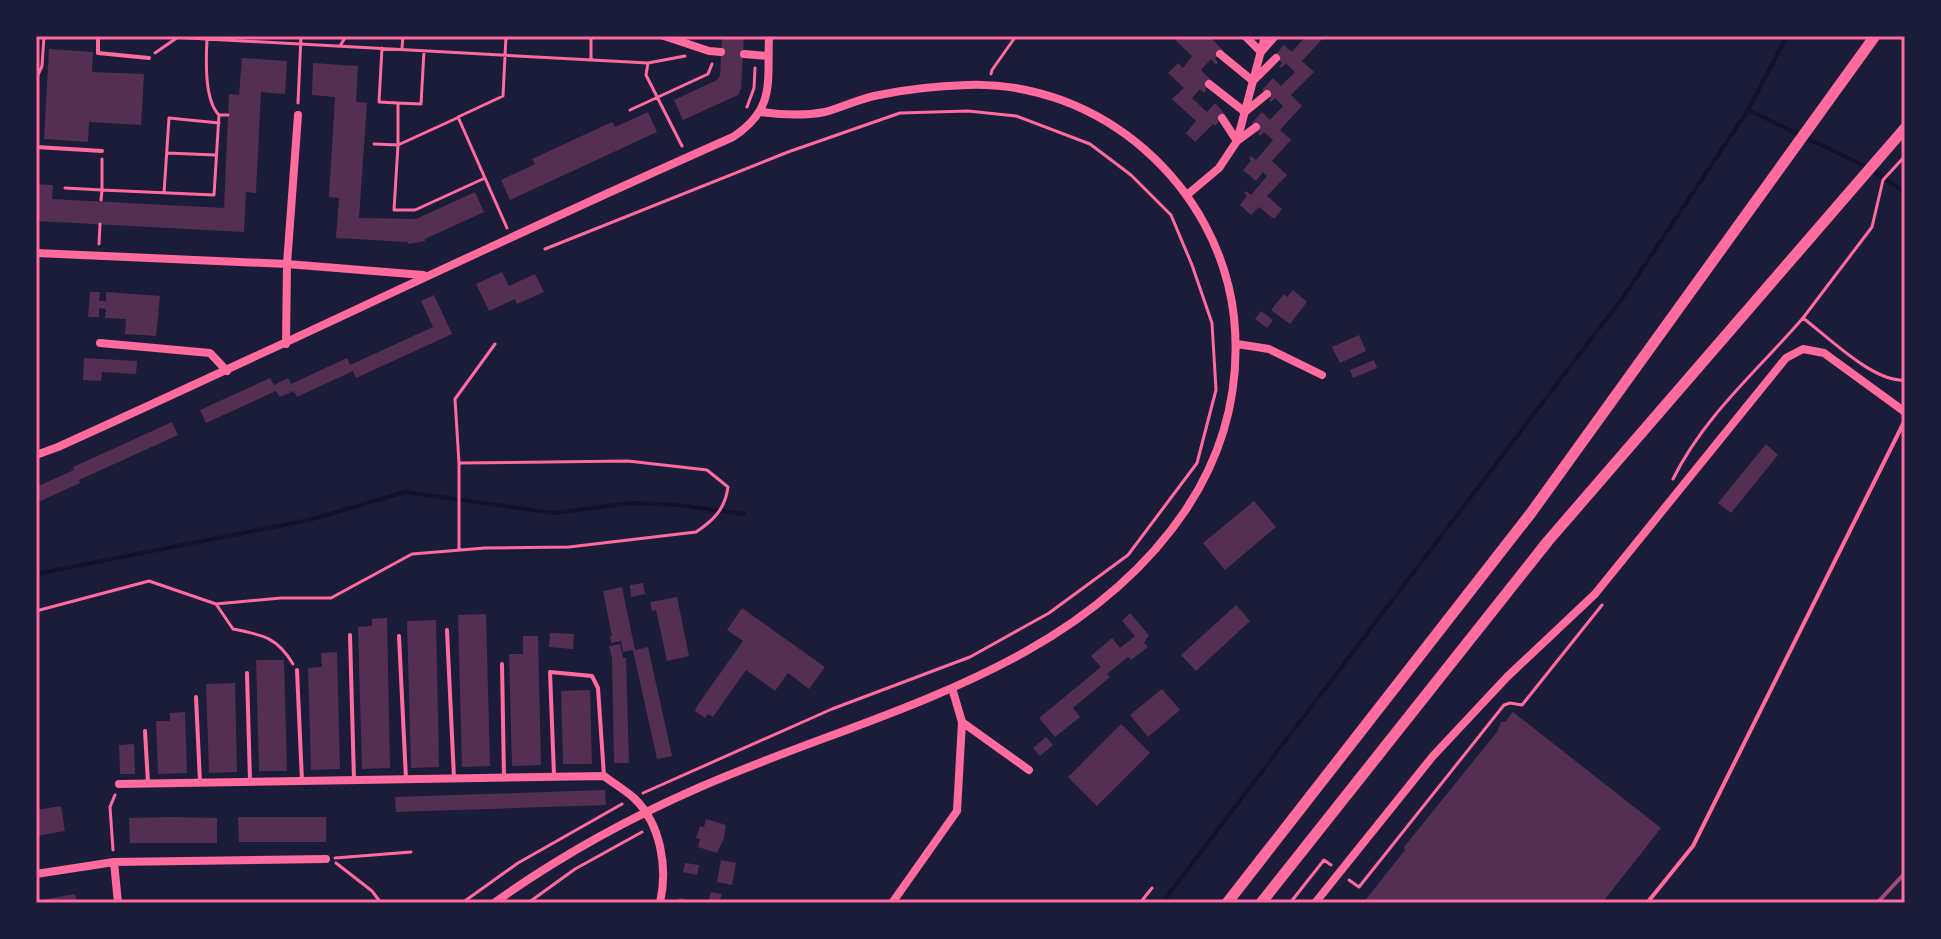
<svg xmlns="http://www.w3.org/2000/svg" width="1941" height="939" font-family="Figtree,sans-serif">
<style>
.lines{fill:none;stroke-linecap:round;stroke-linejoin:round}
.stream{stroke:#12122b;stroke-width:4}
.building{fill:#542f53}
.path{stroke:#ff6b9d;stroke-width:3}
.service{stroke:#ff6b9d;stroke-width:4}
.minor{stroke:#ff6b9d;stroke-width:8}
.secondary{stroke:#ff6b9d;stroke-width:11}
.rail{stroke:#a44b75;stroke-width:4}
.neatline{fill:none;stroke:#ff6b9d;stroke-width:3}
</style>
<rect width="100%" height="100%" fill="#1b1b3a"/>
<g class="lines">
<path class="stream" d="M1748,110L1863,165L1905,192
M36,574L309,520L405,492L555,513L630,503L678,505L744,514
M1162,903L1626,293L1748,110L1787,36"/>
</g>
<path class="building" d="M722,36H744L741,89L738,95L683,120L674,100L717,80L720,76Z
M1181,36H1192L1195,39L1197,36H1215L1212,39L1224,51L1215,59L1218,62L1216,65L1211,59L1201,70L1212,81L1205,89L1206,91L1204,93L1200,89L1192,98L1207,112L1215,103L1225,114L1215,126L1213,124L1195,142L1186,133L1196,121L1172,99L1184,88L1168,73L1178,63L1183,68L1192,56L1176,41Z
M1306,36H1325L1302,61L1314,72L1291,95L1302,106L1280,130L1291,140L1272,161L1287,175L1267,196L1282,209L1274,219L1259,207L1251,215L1240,205L1247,196L1244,193L1246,191L1251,195L1267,176L1263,172L1256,181L1243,170L1251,161L1249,159L1251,156L1256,160L1273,140L1264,132L1260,136L1258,134L1260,131L1252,123L1262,112L1270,120L1283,106L1275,98L1271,102L1269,100L1271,98L1262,90L1273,78L1281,86L1295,72L1286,63L1281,68L1279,66L1282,63L1274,56L1284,45L1292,52Z
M49,49L93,52L92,72L144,74L141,125L89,122L88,142L44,139Z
M242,58L287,61L285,94L261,92L256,193L246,192L244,232L36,221V184L53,185L52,199L224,208L229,94L239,95Z
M313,63L358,66L356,102L367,103L359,218L416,219L475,192L484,212L425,239V241L408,244V242L336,238L339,198L329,197L335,97L312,95Z
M648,112L657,132L510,200L501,180L535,164L532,159L612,122L615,127Z
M502,272L509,286L535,274L544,292L517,304L515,299L489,311L476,284Z
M1293,290L1307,302L1290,324L1271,310L1284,294L1287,297Z
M90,292H100L99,301H106V292L160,296L156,336L125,334L126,319L105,318L106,309L99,308V317H88Z
M434,295L452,334L356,378L353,371L297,397L294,391L280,397L276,391L206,423L200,410L270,378L274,385L288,378L291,384L347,358L350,365L433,327L421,301Z
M1261,311L1273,320L1267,328L1255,319Z
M1359,335L1366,351L1340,363L1332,347Z
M84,358L137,361L136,374L102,372L101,381L83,380Z
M1374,360L1377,368L1353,378L1350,370Z
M172,422L178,435L79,480L80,483L36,503V487L74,470L73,467Z
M1766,444L1778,455L1731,513L1718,503Z
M1254,501L1276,527L1225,570L1203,543Z
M643,583L645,594L631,597L630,585Z
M622,587L635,650L648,647L672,756L657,759L633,650L623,652L621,641L611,643L610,636H612L603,591Z
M677,597L689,656L667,661L656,610L652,611L650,602Z
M1236,605L1250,621L1196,671L1181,655Z
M742,608L825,667L809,689L788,673L775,691L746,670L713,717L708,714L705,718L695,711L697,706L743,641L727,630Z
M1130,613L1149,635L1144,643L1148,647L1131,660L1128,657L1107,674L1110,677L1073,708L1080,717L1055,737L1039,718L1101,667L1091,656L1112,638L1120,648L1135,636L1122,621Z
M486,614L490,766L462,767L458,615Z
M387,618L390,768L362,769L358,627L372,626V619Z
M436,620L439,767L411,768L407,621Z
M550,633L574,634L573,649L549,647Z
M523,636H538L541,765L512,766L509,654H523Z
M620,644L623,658H626L629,763H614L612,658L609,646Z
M337,652L340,769L311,770L308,668L322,667L321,653Z
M256,660H284L287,771H259Z
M235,683L237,772L209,773L206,684Z
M1162,689L1180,710L1148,737L1130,715Z
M590,690L592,764H563L561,691Z
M185,712L187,773L158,774L156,721H170V713Z
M1513,712L1661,828L1602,903H1363L1405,850L1404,847L1497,732L1501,722H1505Z
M1121,724L1150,753L1097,806L1068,777Z
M1046,737L1053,745L1040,756L1033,748Z
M134,744L135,774H120L119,745Z
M605,790L606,805L396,812L395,797Z
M61,806L65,831L36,836V810Z
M173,817L217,818V843H130L129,818Z
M238,817H326V842H239Z
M706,819L726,825L724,838L717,853L698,847L700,839L696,838L700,826L704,827Z
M721,860L736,863L732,885L717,882Z
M685,863L699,865L697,875L683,872Z
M711,892L722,894L719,903H708Z
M75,894L77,903H36V901Z
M679,898L698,901V903H678Z"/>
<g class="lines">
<path class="path" d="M152,36L648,63L685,56
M506,36L503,96L458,117L507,228
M591,36V60
M207,39C206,59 204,100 219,115H228
M340,46L346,36
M402,48L403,36
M155,53L178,37
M648,63L646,75L682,146
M991,74L992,70L1016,36
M36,79L42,66L44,36
M298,103L301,36
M398,103L421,104L424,51
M747,107L754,88L755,68
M630,110L708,74L712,64
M457,118L398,145L394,210H415L485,178
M374,144L398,145V103L379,102L382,48
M167,153L215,155
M1905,156L1883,180L1872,227L1803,318C1828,337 1874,383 1905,380
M102,159V190L214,195L219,115
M65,188L102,190L101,200
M164,193L169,118L219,123
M99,244L100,224
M545,249L788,152L900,113L968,111L1016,116L1090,144L1131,175L1171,215L1192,265L1212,323L1216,390L1197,463L1128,555L1049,613L970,657L832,709L643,793
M459,463V550
M1673,479C1704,416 1758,370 1803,318
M216,604L233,629C263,635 277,637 293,664
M36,611L149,581L216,604L281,598H331L412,554L485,548L569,547L696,532C714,520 725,509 728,487L707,470L628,461L459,463L455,399L495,344
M113,850L110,807L115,795
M335,858L411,852
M336,863L372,891L381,903
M1349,880L1359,887L1504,705L1510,703L1522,705L1602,605
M462,903L518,863L622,804
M528,903L575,869L642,832
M1140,903L1152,888
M1290,903L1324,860L1331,865"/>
<path class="service" d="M98,36V53L149,58
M36,98V115
M36,147L102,151
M447,630L454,778
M350,635L354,780
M399,636L406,779
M502,664L504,777
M297,670L302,781
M247,673L250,781
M196,697L200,782
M145,731L148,783
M554,775L550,672L592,676L598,688L604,776
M1647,903L1693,846L1905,420"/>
<path class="minor" d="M664,36L709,51L721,52
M1245,36L1261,52L1275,36
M744,54L768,56
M1220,54L1253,81L1276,58
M1209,84L1245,112L1267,94
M1222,118L1237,141L1256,127
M1187,195L1219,168L1237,141L1265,36
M36,253L287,264L423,275
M100,343L210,353L227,371
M286,344L287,264L298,115
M1237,344L1269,349L1322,375
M36,455L58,447C284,345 506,237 733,137C776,109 767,82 769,36
M962,722L1029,770
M119,784L604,776C613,783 625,790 634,798C661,824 668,868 660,903
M114,862L118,903
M36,874L114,862L326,859
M494,903C557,858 627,819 698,788C868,713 1077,674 1187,508C1225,450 1241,386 1234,317C1219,185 1100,80 967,85C939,86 907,89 879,95C861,98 843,107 825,112C804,116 782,115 761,112
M892,903L957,811L962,722L952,688
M1315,903L1433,756L1507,677L1595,594L1786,358L1803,349L1824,353L1905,412"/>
<path class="secondary" d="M1227,903L1531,513L1875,36
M1261,903L1548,541L1905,128"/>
<path class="rail" d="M1877,903L1905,873"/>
</g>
<rect width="1941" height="939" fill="none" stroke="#1b1b3a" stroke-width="76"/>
<rect x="38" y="38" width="1865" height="863" class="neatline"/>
</svg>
